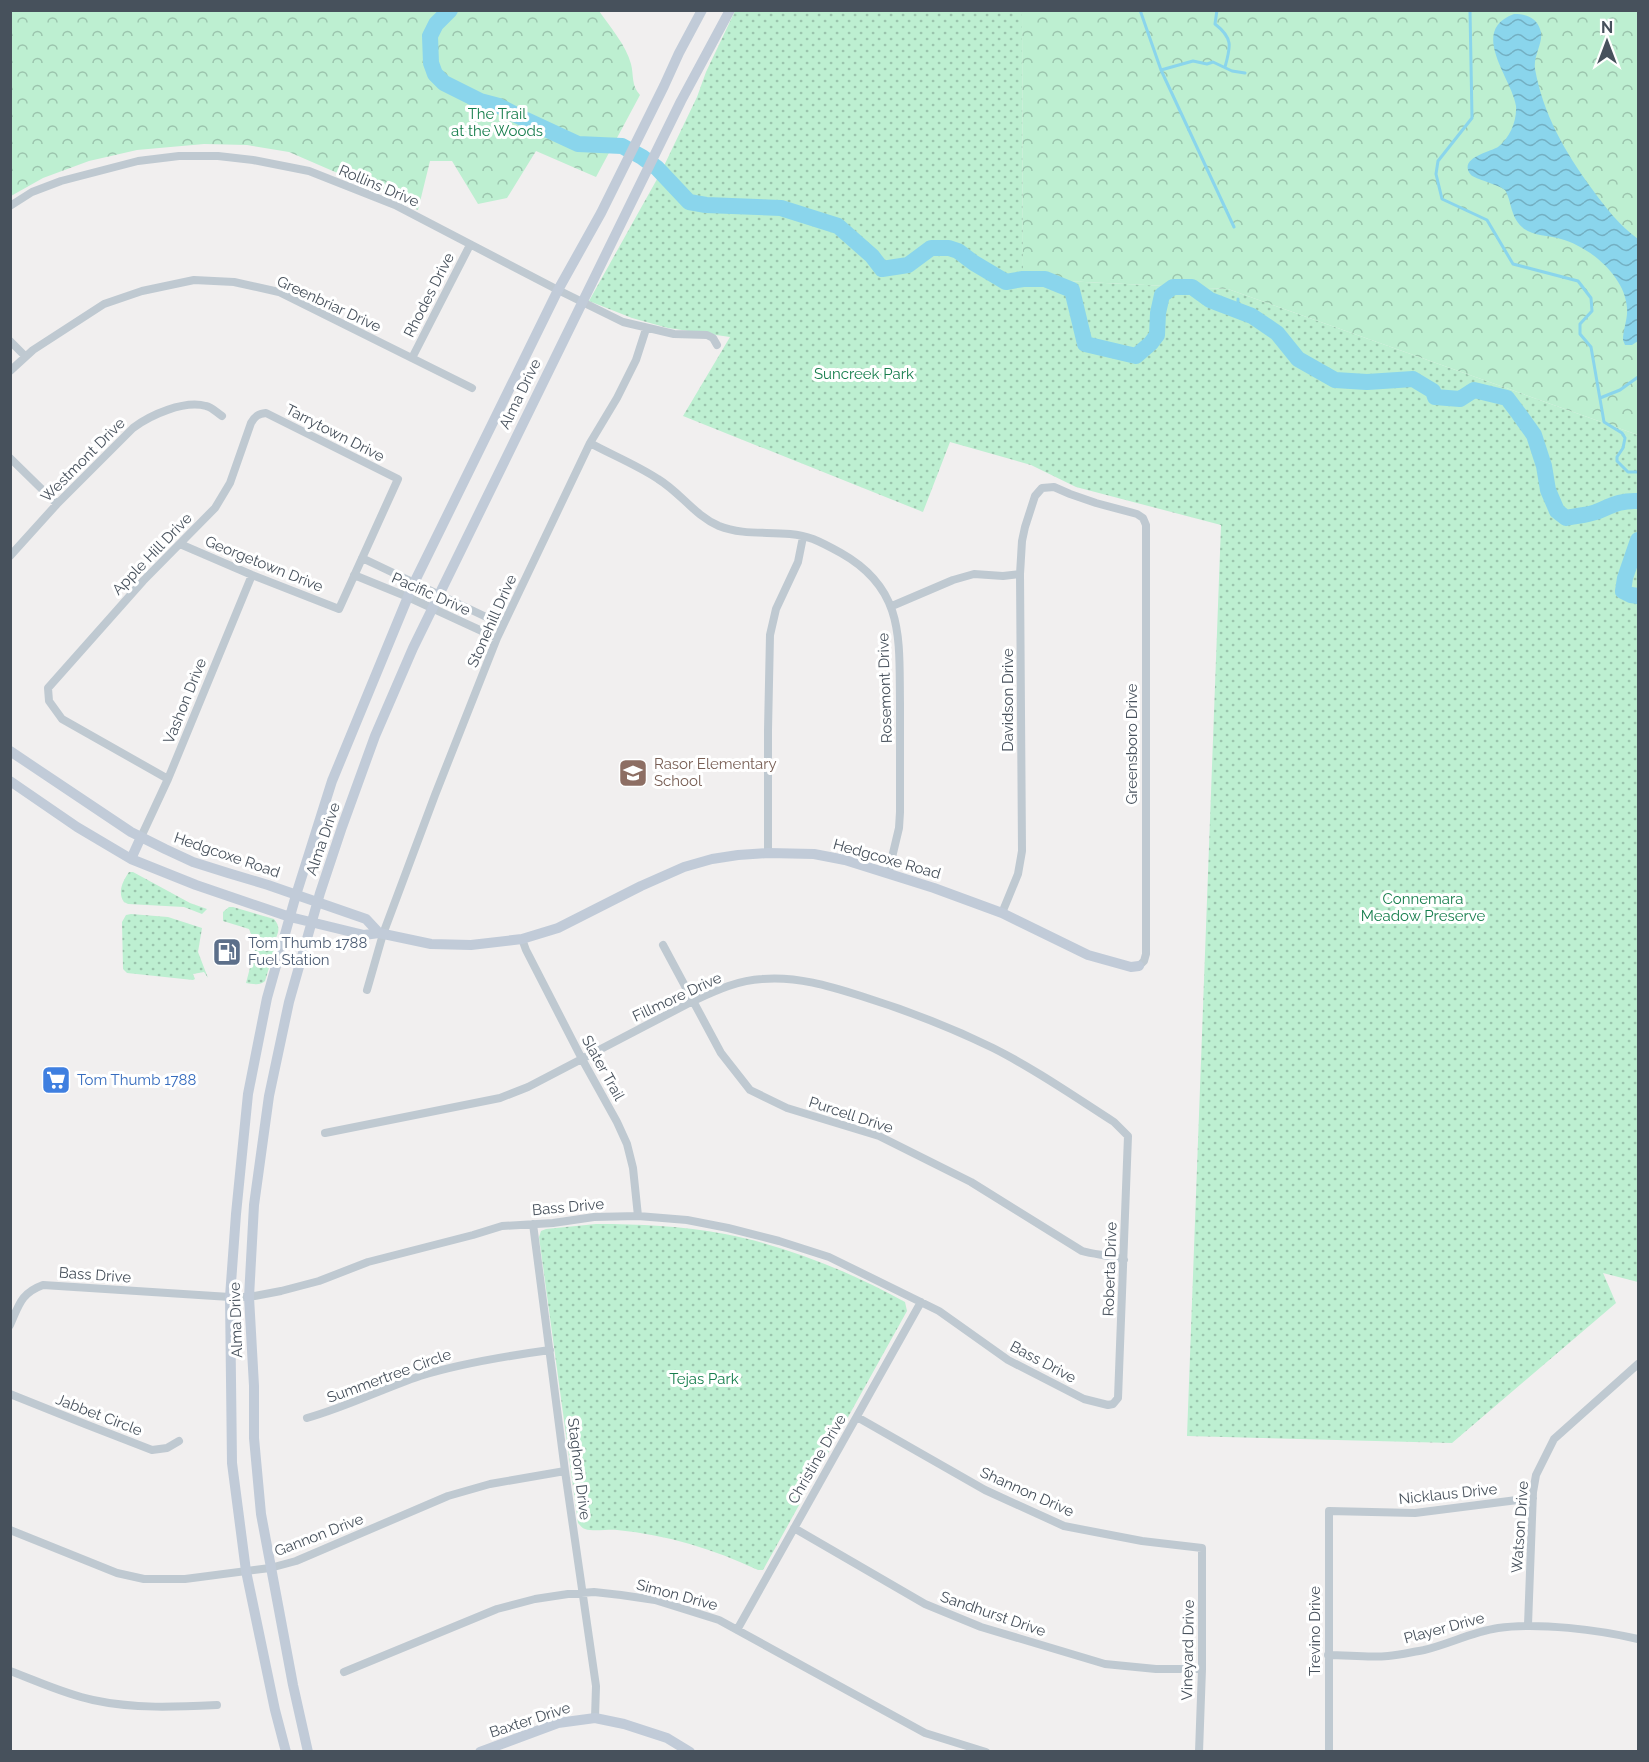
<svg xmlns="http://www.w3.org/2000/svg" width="1649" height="1762" font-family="Raleway,sans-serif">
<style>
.green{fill:url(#green-dots)}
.forest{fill:url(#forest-crowns)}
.water{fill:url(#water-waves)}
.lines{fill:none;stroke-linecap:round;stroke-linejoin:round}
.stream{stroke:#8ad5ec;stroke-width:3}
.river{stroke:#8ad5ec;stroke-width:16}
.street{stroke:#bfc9d1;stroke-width:8}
.secondary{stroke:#c1cbd8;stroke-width:10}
.labels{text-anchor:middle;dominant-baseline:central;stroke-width:6;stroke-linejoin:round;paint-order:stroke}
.park-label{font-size:15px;fill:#177e4d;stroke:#fff}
.street-label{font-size:15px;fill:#47515c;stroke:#fff}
.education-label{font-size:15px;fill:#785e54;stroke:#fff;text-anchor:start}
.service-label{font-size:15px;fill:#4e5e75;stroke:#fff;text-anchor:start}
.shop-label{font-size:15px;fill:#366cbe;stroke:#fff;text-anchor:start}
</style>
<defs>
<pattern id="green-dots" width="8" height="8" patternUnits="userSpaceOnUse" patternTransform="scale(1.5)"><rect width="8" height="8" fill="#bdefd1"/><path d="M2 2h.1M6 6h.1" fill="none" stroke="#9bc4ad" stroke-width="1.8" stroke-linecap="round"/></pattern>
<pattern id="forest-crowns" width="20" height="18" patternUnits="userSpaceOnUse" patternTransform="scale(1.5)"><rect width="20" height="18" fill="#bdefd1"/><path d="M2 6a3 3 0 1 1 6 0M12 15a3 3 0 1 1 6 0" fill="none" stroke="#9bc4ad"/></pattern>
<pattern id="water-waves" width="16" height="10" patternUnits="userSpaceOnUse" patternTransform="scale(1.5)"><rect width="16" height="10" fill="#8ad5ec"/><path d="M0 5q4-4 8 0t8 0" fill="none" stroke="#73afc2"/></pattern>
</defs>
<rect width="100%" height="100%" fill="#f1efef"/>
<path class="green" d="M735,11H1022L1023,279L1228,289L1638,435V1282L1603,1273L1616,1303L1452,1443L1187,1436L1221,525L1076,487L1031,465L950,442L923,512L683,416L730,337L668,328L632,318L589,301L661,172L697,97L706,72Z
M129,872H133L190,903L207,909L202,914L184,907L128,904L124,902C117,892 123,881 129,872Z
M229,907H233L274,919C280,926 279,931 276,938L274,939V951L265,981C260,986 253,984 246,983L256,945L249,929L223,921V912Z
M131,914L168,917L202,928L198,952L208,978L204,972L193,974L195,979L193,980L127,973L123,969L122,922L126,915Z
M596,1224C639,1224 682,1226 725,1234C787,1246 849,1271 905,1302L907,1311L763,1570H758C713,1549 668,1535 617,1530C609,1529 593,1532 585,1529C582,1528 580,1525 578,1523L539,1237L541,1231L546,1229Z"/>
<path class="forest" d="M11,10L599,11C610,27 626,45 631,64C634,76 631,85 640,95L596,177L536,151L507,198L478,204L452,161H430L418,210L372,188L289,152L247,145L204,144L137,150L89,161L43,178L11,196Z
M1022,11H1638V435L1228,289L1023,279Z"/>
<path class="water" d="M1514,14C1525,14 1536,17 1540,29C1545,41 1533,54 1535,69C1543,114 1565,152 1592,189C1605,207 1620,226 1638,239V341L1632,345H1625L1623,340C1623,329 1628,319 1627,308C1625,276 1590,247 1561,239C1548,235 1531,236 1522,227C1510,216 1512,202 1505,190C1497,184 1475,179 1471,175C1457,158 1490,152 1498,147C1510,138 1517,121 1516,106C1512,78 1468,31 1514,14Z"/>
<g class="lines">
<path class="stream" d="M1140,10L1161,70L1234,227
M1217,10L1215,24C1233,38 1231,46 1225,67
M1470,10L1472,118L1438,161L1436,174L1442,199L1487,220L1513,264L1578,281L1591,298L1592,311L1580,324V334L1591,347L1604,422L1622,433L1625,438L1623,448L1617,457V461L1628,472H1638
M1161,70L1193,61L1207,64L1213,62L1232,71L1245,73
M1238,299V311
M1600,398L1620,390L1638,377"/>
<path class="river" d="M450,10L436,24L430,36L431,63L435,74L444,83L480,101L499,106L524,119L578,144L622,146L642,157L657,168L689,202L706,205L781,208L838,226L872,256L882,269L908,265L931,248H949L958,251L974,263L1006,282L1023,279H1045L1072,290L1085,344L1136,356L1151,343L1157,335L1158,313L1162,295L1173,287H1192L1210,300L1252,316L1277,333L1298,359L1335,380L1367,382L1413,379L1433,391L1435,397L1460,399L1474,390L1507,398L1519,414L1534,435L1544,466L1548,490L1557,511L1566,518C1576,516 1587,515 1596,512C1611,506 1620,500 1638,501
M1638,540L1625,578L1623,591L1631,595L1638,596"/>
<path class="street" d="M10,206L32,192L61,181L138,161L179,156H218L253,160L309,171L395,205L558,290L623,322L674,334L707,335L713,338L717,345
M10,341L25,356
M412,358L470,245
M10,371L33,350L104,304L142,291L194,280L234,282L279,292L472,388
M590,443C612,455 637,465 658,479C681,493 694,515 719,526C749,538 782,528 813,539C823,543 832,548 841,553C905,589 899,639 900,703C900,740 900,776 900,812L899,828L888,874
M10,458L57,504
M10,556L57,504L133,428C150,415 184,400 206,406C212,407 217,413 222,416
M362,558L503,625
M354,575L408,597L497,638
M892,606L953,580L974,574L1003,576L1020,574
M168,779L62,719L49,701L48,688L143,581L215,508L230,483L251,423C255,416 258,414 266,413L398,479L339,609L252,575L180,544
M141,837L168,779L252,575
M768,853V730L770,635L776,609L798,562L803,537
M1002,913L1018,874L1022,851L1020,574L1022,541L1025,527L1035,496L1042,488L1054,487L1070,494L1096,503L1137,514L1143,518L1146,525V954L1144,961L1139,966
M522,939L526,950L582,1059L617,1122L627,1144L633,1168L638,1216
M663,945L721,1053L750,1090L787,1108L879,1136L971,1182L1082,1251C1096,1255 1110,1255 1124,1260
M367,990L383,934L435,795L497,638L590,443L617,398L636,360L646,329
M533,1224L565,1471L596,1686L595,1718
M10,1325C19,1305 21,1293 43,1285L230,1297H249L281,1291L319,1281L368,1262L473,1235L502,1226L553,1223L594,1217L638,1216L687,1220L728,1228L779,1241L829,1257L939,1311L1008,1360L1084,1399L1108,1405L1113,1404L1118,1398L1128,1136L1114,1122C1075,1097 1035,1069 993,1048C950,1027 906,1010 861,996C829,986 797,976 762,979C738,980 715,991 693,1001L528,1087L500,1098L325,1133
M10,1394L85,1424L152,1450L167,1448L179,1441
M857,1417L985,1490L1064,1526L1142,1541L1202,1548V1669L1199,1752
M307,1418C346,1407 382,1389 420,1376C462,1363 506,1356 550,1350
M794,1528L925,1604L981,1627L1105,1664L1156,1669H1202
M10,1530L117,1573L144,1579H185L270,1568L296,1561L448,1496L490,1484L565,1471
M1528,1625L1533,1492L1536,1475L1554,1439L1638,1364
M737,1630L921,1302
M1328,1655C1348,1655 1368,1658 1388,1656C1399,1655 1412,1652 1424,1650C1449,1644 1472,1632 1498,1628C1538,1622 1599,1630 1638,1639
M10,1671C37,1681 64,1694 93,1700C134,1709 176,1707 217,1705
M344,1672L497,1609L535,1599L568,1594L594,1592L621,1595L655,1600L719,1620L925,1733L986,1752
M1329,1752V1511L1415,1513L1533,1498"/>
<path class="secondary" d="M10,751L131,832L165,849L193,862L228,873L268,885L366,919L379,933
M10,781L77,827L131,859L196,885L290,917L364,935L379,933L431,944L471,945L522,939L558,928L641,886L684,867L712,859L738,855L768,853L814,854L845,860L934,888L1002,913L1088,955L1131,967L1139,966
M131,859L141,837
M286,1752L275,1710L246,1571L232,1463L230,1297L236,1214L248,1094L267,998L296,895L332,781L412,587L558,290L601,213L664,86L679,53L702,10
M308,1752L293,1685L261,1514L254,1438V1386L249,1297L254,1205L269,1096L289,1002L320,893L342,827L375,736L413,648L681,101L730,10
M480,1752L558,1723L595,1718L624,1724L667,1738L690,1752"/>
</g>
<defs>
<g id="school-square" transform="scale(1.5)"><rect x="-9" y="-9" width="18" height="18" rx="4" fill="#8d6e63" stroke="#fff"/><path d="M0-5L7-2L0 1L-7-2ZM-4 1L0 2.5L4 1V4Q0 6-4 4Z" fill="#fff"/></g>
<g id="fuel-square" transform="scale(1.5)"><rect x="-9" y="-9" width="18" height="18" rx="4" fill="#5c6f8a" stroke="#fff"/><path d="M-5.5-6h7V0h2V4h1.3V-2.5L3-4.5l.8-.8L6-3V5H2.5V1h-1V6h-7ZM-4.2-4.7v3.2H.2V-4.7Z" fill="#fff"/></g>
<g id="supermarket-square" transform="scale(1.5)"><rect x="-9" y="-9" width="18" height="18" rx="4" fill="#3f7fe0" stroke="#fff"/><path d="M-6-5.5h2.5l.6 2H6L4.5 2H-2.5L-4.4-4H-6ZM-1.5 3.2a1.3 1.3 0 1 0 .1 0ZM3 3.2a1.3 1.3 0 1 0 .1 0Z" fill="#fff"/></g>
</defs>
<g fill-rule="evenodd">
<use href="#school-square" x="633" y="773"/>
<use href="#fuel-square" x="227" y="952"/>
<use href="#supermarket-square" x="56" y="1080"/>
</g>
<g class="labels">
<g class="park-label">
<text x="497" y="114">The Trail<tspan x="497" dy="17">at the Woods</tspan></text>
<text x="864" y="374">Suncreek Park</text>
<text x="1423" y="899">Connemara<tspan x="1423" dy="17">Meadow Preserve</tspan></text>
<text x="704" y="1379">Tejas Park</text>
</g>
<g class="street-label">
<text transform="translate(379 186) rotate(23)">Rollins Drive</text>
<text transform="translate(429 295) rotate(-63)">Rhodes Drive</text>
<text transform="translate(329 304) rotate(25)">Greenbriar Drive</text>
<text transform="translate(520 394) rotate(-64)">Alma Drive</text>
<text transform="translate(335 433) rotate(27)">Tarrytown Drive</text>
<text transform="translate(83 460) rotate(-45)">Westmont Drive</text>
<text transform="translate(152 554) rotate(-46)">Apple Hill Drive</text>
<text transform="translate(264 564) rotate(22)">Georgetown Drive</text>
<text transform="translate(431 594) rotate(24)">Pacific Drive</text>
<text transform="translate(492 621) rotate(-66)">Stonehill Drive</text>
<text transform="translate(885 688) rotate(-92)">Rosemont Drive</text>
<text transform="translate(1008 700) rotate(-90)">Davidson Drive</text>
<text transform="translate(185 701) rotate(-68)">Vashon Drive</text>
<text transform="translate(1132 744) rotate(-90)">Greensboro Drive</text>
<text transform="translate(323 839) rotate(-71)">Alma Drive</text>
<text transform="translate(227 855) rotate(19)">Hedgcoxe Road</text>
<text transform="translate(887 859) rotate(16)">Hedgcoxe Road</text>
<text transform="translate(677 997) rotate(-25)">Fillmore Drive</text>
<text transform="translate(603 1068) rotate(61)">Slater Trail</text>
<text transform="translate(851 1115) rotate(18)">Purcell Drive</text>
<text transform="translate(568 1207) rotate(-5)">Bass Drive</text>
<text transform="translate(1110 1269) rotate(-88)">Roberta Drive</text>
<text transform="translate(95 1275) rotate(4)">Bass Drive</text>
<text transform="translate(236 1320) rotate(-92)">Alma Drive</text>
<text transform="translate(1043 1362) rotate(28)">Bass Drive</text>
<text transform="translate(389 1376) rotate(-20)">Summertree Circle</text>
<text transform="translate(99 1415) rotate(21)">Jabbet Circle</text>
<text transform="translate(817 1459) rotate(-60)">Christine Drive</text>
<text transform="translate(579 1469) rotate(83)">Staghorn Drive</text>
<text transform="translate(1027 1492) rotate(24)">Shannon Drive</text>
<text transform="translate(1448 1494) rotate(-6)">Nicklaus Drive</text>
<text transform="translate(1520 1527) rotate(-86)">Watson Drive</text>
<text transform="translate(319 1535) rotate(-21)">Gannon Drive</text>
<text transform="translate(677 1595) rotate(15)">Simon Drive</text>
<text transform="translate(993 1614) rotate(19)">Sandhurst Drive</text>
<text transform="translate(1444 1628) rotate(-15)">Player Drive</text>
<text transform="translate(1315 1631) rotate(-90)">Trevino Drive</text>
<text transform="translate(1188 1650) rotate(-89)">Vineyard Drive</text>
<text transform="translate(530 1720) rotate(-18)">Baxter Drive</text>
</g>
<g class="education-label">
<text x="654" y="764">Rasor Elementary<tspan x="654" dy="17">School</tspan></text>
</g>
<g class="service-label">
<text x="248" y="943">Tom Thumb 1788<tspan x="248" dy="17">Fuel Station</tspan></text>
</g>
<g class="shop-label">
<text x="77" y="1080">Tom Thumb 1788</text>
</g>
</g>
<rect width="1649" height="1762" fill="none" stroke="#47515c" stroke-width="24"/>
<g transform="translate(1607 42)" stroke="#ffffff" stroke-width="4.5" paint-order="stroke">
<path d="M0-4.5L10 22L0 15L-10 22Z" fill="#47515c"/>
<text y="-9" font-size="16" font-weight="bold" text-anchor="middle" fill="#47515c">N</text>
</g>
</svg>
